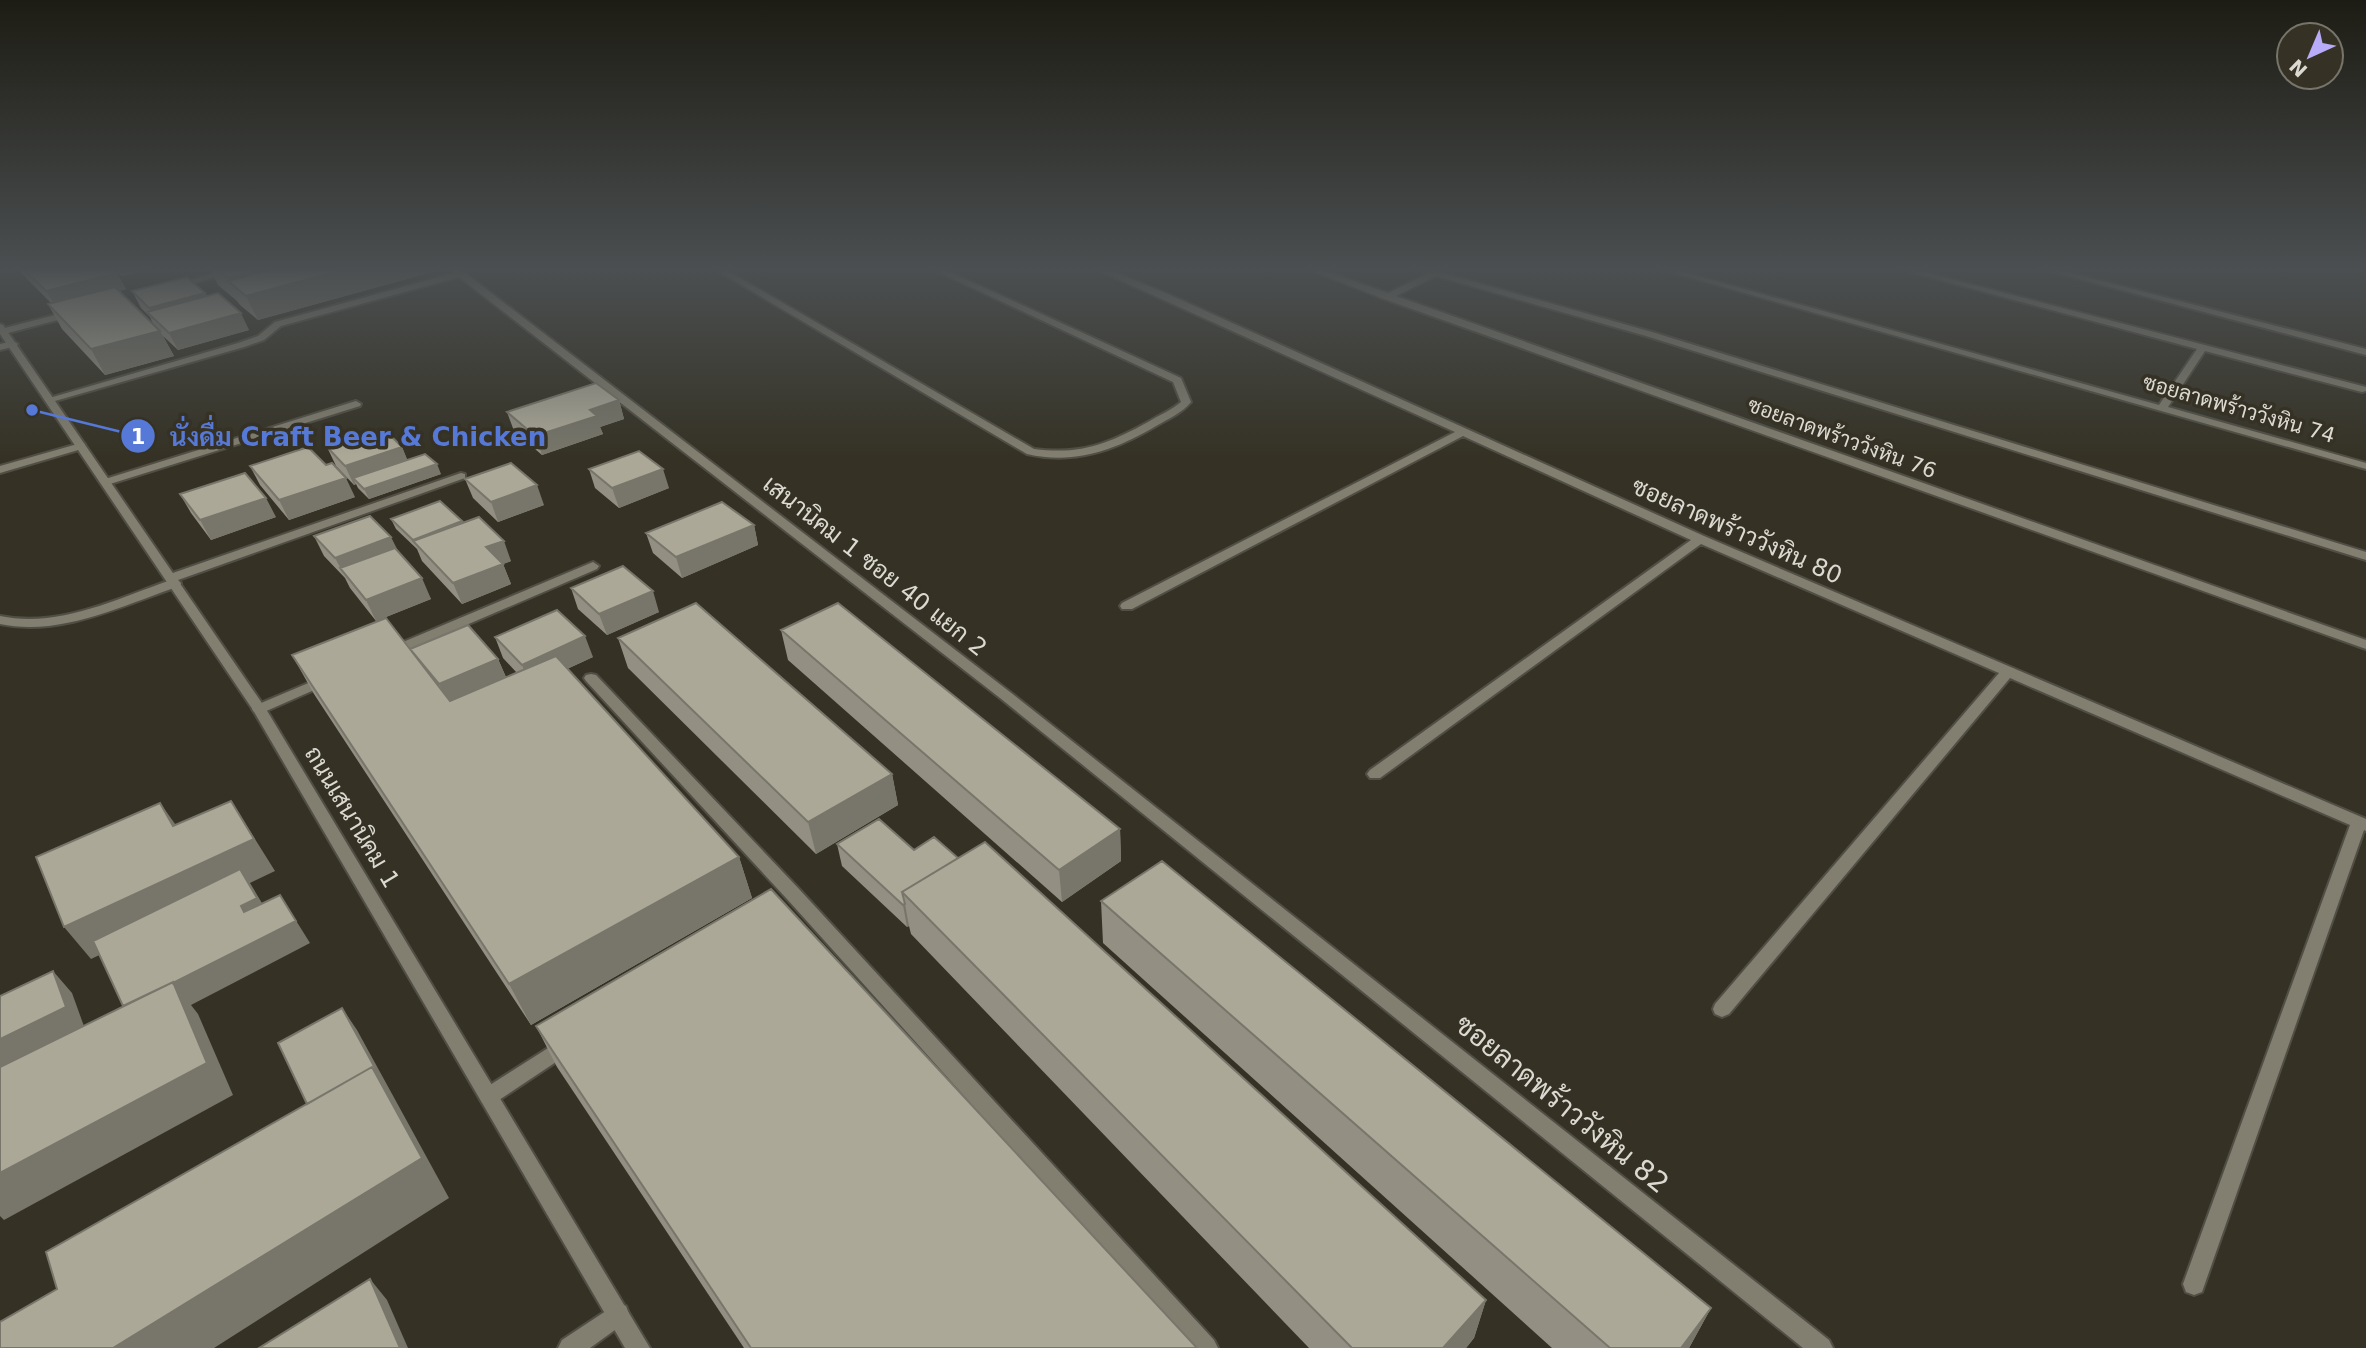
<svg xmlns="http://www.w3.org/2000/svg" width="2366" height="1348" font-family="'DejaVu Sans',Sarabun,sans-serif">
<style>
.lines{fill:none;stroke-linecap:round;stroke-linejoin:round}
.minor-casing{stroke:#514f45;stroke-width:4}
.tertiary-casing{stroke:#514f45;stroke-width:4}
.minor{fill:#827f70;fill-rule:evenodd}
.tertiary{fill:#827f70;fill-rule:evenodd}
.wall{fill:#939083}
.shaded-wall{fill:#78766a}
.building{fill:#aba898;stroke:#78766a;stroke-width:2}
.labels{text-anchor:middle;dominant-baseline:central;stroke-width:7;stroke-linejoin:round;paint-order:stroke}
.far-street-label{font-size:21px;fill:#dbd9d1;stroke:#353225}
.street-label{font-size:24px;fill:#dbd9d1;stroke:#353225}
.near-street-label{font-size:28px;fill:#dbd9d1;stroke:#353225}
.leader{fill:none;stroke:#5678d6;stroke-width:2.5}
.callout-dot{fill:#5678d6;stroke:#353225;stroke-width:2.5}
.mark-label{font-size:21px;text-anchor:middle;font-weight:bold;fill:#fff}
.callout-label{font-size:26px;text-anchor:middle;font-weight:bold;fill:#5678d6;stroke:#353225;stroke-width:7;stroke-linejoin:round;paint-order:stroke}
</style>
<rect width="100%" height="100%" fill="#353225"/>
<g class="lines">
<g class="minor-casing">
<path id="minor" d="M236,267H250L174,289L170,286Z
M447,267H456L464,272L1010,692L1829,1340L1833,1348H1803L1000,698L459,277L281,326L264,340L244,347L55,401H47L46,399L238,343L258,336L275,322L454,273Z
M711,267H721L1034,449C1081,455 1108,444 1148,422C1159,415 1172,410 1181,402L1173,382L928,267H939L1181,378L1191,402C1182,413 1168,419 1156,426C1115,450 1075,465 1027,454Z
M1091,267H1102L1168,294L1704,536L2366,819V831L2364,830L2202,1292L2194,1295L2186,1292L2183,1284L2350,825L2010,678L1729,1014L1722,1017L1715,1014L1713,1009L1715,1004L1999,673L1701,544L1380,778H1370L1367,774L1370,770L1691,540L1463,436L1132,609H1122L1120,606L1122,603L1455,432Z
M1302,267H1314L1388,293L1427,274L1409,267H1422L1652,332L2366,552V560L1646,336L1436,276L1396,296L2366,640V649L1384,299Z
M1653,267H1666L2159,405L2197,349L1891,267H1905L2366,387V391L2362,392L2205,351L2168,407L2366,463V469Z
M2034,267H2048L2366,349V355Z
M74,310L79,313L77,315L4,334L0,332L1,329Z
M13,341L18,344L16,346L0,350V344Z
M356,401L361,404L360,406L110,484H102L100,482L102,480Z
M81,443L85,444V448L0,473V466Z
M461,473L465,474V478L178,580L181,583L180,586C123,605 61,637 0,624V616C58,628 114,600 168,581L165,578L167,575Z
M593,562L599,566L597,569L394,656H384L382,653L384,650Z
M591,674L596,675L799,889L1214,1340L1218,1348H1191L787,899L586,681L584,678L586,675Z
M325,676L332,680L330,683L264,712H254L252,709L254,706Z
M567,1036L574,1038L576,1044L574,1050L496,1102L489,1105L482,1102L479,1096L482,1090Z
M618,1303L626,1306L629,1314L626,1322L590,1348H558L562,1340Z"/>
</g>
<g class="tertiary-casing">
<path id="tertiary" d="M0,324L3,325L266,709L650,1348H625L253,710L0,334Z"/>
</g>
<use href="#minor" class="minor"/>
<use href="#tertiary" class="tertiary"/>
</g>
<path class="wall" d="M15,267H109L126,289L119,291L153,324L150,317L141,308L132,291L205,293L207,296L249,330L178,350L163,336L174,356L105,375L62,329L48,304L51,303Z
M112,267H159L122,276Z
M209,267H442L443,269L258,320L240,305L237,301L218,285Z
M619,400L624,419L600,427L603,434L542,455L514,431L507,412Z
M327,447H402L407,460L441,474L369,499L358,488L356,484L354,485L336,466Z
M250,466L355,497L289,520L260,485Z
M589,469L669,488L619,508L595,488Z
M465,479L544,505L498,522L473,498Z
M180,494L276,517L211,540L191,513Z
M391,519L462,521L511,561L503,564L511,584L462,604L422,561L417,549L396,529Z
M754,525L758,545L682,578L653,553L646,533Z
M314,536L398,551L431,599L376,621L350,588L345,578L324,556Z
M571,588L659,612L607,635L578,609Z
M781,630L1120,829L1121,861L1062,902L788,660Z
M495,637L593,657L567,669L739,857L752,898L531,1025L314,694L292,655L411,650L498,659L506,677L517,673L503,658Z
M618,638L892,774L898,805L816,854L628,668Z
M837,844L914,850L1486,1300L1474,1338L1466,1348H1309L911,934L909,926L907,927L842,866Z
M1101,901L1711,1308L1689,1348H1552L1103,943Z
M536,1026L1197,1348H744L557,1067Z"/>
<path class="shaded-wall" d="M117,267H159L122,276Z
M271,267H442L443,269L258,320L246,296L230,283L228,278Z
M117,273L126,289L56,307L46,291Z
M205,293L214,310L155,319L149,308Z
M241,313L249,330L178,350L169,333Z
M160,331L174,356L105,375L91,349Z
M619,400L624,419L600,427L603,434L542,455L535,436L590,410Z
M402,447L410,466L353,478L356,484L354,485L345,466Z
M437,464L441,474L369,499L364,489Z
M663,469L669,488L619,508L612,488Z
M346,478L355,497L289,520L279,500Z
M537,485L544,505L498,522L491,502Z
M266,498L276,517L211,540L200,520Z
M754,525L758,545L682,578L676,557Z
M391,537L401,557L341,569L335,558Z
M504,541L511,561L503,564L511,584L462,604L453,583L486,547Z
M422,578L431,599L376,621L366,600Z
M653,591L659,612L607,635L599,614Z
M585,636L593,657L530,686L522,665Z
M498,659L507,680L449,706L439,684Z
M892,774L898,805L816,854L808,822Z
M231,801L275,871L250,883L272,920L256,928L241,906L249,884L91,959L64,927Z
M160,803L183,835L173,826Z
M1120,829L1121,861L1062,902L1059,870Z
M739,857L752,898L531,1025L509,984Z
M280,895L310,943L191,1005L198,1014L233,1095L4,1220L0,1216V1173L124,1009Z
M905,904L909,926L907,927L903,905Z
M53,971L72,993L85,1029L0,1071V1039Z
M342,1008L357,1030L449,1198L214,1348H113L334,1146Z
M370,1279L387,1300L408,1348H400Z
M1486,1300L1474,1338L1466,1348H1443Z
M1711,1308L1689,1348H1681Z"/>
<path class="building" d="M22,267H109L117,273L46,291Z
M214,267H271L228,278Z
M282,267H353L246,296L228,281Z
M187,277L205,293L149,308L132,291Z
M115,287L160,331L91,349L48,304Z
M218,293L241,313L169,333L147,312Z
M596,383L619,400L590,410L597,416L535,436L507,412Z
M384,429L402,447L345,466L327,447Z
M308,447L326,465L332,463L346,478L279,500L250,466Z
M639,451L663,469L612,488L589,469Z
M425,454L437,464L364,489L353,478Z
M511,463L537,485L491,502L465,479Z
M245,473L266,498L200,520L180,494Z
M440,501L462,521L413,540L391,519Z
M722,502L754,525L676,557L646,533Z
M370,516L391,537L335,558L314,536Z
M479,517L504,541L486,547L503,564L453,583L413,541Z
M395,548L422,578L366,600L340,568Z
M623,566L653,591L599,614L571,588Z
M696,603L892,774L808,822L618,638Z
M838,603L1120,829L1059,870L781,630Z
M557,610L585,636L522,665L495,637Z
M386,618L450,701L556,656L739,857L509,984L292,655Z
M468,625L498,659L439,684L410,649Z
M231,801L254,839L64,927L36,857L160,803L173,826Z
M879,819L914,850L934,837L958,858L902,892L905,904L903,905L837,844Z
M985,842L1486,1300L1443,1348H1352L902,892Z
M1162,861L1711,1308L1681,1348H1610L1101,901Z
M240,869L257,898L241,906L244,912L280,895L296,921L173,983V982L123,1006L93,941Z
M771,889L1197,1348H751L536,1026Z
M53,971L66,1007L0,1039V996Z
M173,982L207,1063L0,1173V1067Z
M342,1008L385,1086L372,1067L307,1104L278,1043Z
M372,1067L422,1158L113,1348H0V1322L57,1289L46,1252Z
M370,1279L400,1348H259Z"/>
<linearGradient id="sky" x2="0" y2="1"><stop stop-color="#1d1c14"/><stop offset="0.59" stop-color="#4b4f51"/><stop offset="1" stop-color="#4b4f51" stop-opacity="0"/></linearGradient>
<rect width="2366" height="456" fill="url(#sky)"/>
<g class="labels">
<g class="far-street-label">
<text transform="translate(2239 409) rotate(16)">ซอยลาดพร้าววังหิน 74</text>
<text transform="translate(1842 438) rotate(20)">ซอยลาดพร้าววังหิน 76</text>
</g>
<g class="street-label">
<text transform="translate(1737 531) rotate(24)">ซอยลาดพร้าววังหิน 80</text>
<text transform="translate(875 566) rotate(38)">เสนานิคม 1 ซอย 40 แยก 2</text>
<text transform="translate(352 817) rotate(59)">ถนนเสนานิคม 1</text>
</g>
<g class="near-street-label">
<text transform="translate(1562 1104) rotate(39)">ซอยลาดพร้าววังหิน 82</text>
</g>
</g>
<path class="leader" d="M32 410L138 436"/>
<g class="callout-dot">
<circle cx="32" cy="410" r="7"/>
<circle cx="138" cy="436" r="18"/>
</g>
<g class="mark-label">
<text x="138" y="444">1</text>
</g>
<g class="callout-label">
<text x="358" y="446">นั่งดื่ม Craft Beer &amp; Chicken</text>
</g>
<g transform="translate(2310 56) rotate(224)"><circle r="33" fill="#353225" stroke="#77756a" stroke-width="2"/>
<path d="M0-5L12 26L0 18L-12 26Z" fill="#b8abf7"/>
<text y="-10" font-size="19" font-weight="bold" text-anchor="middle" fill="#dbd9d1">N</text>
</g>
</svg>
